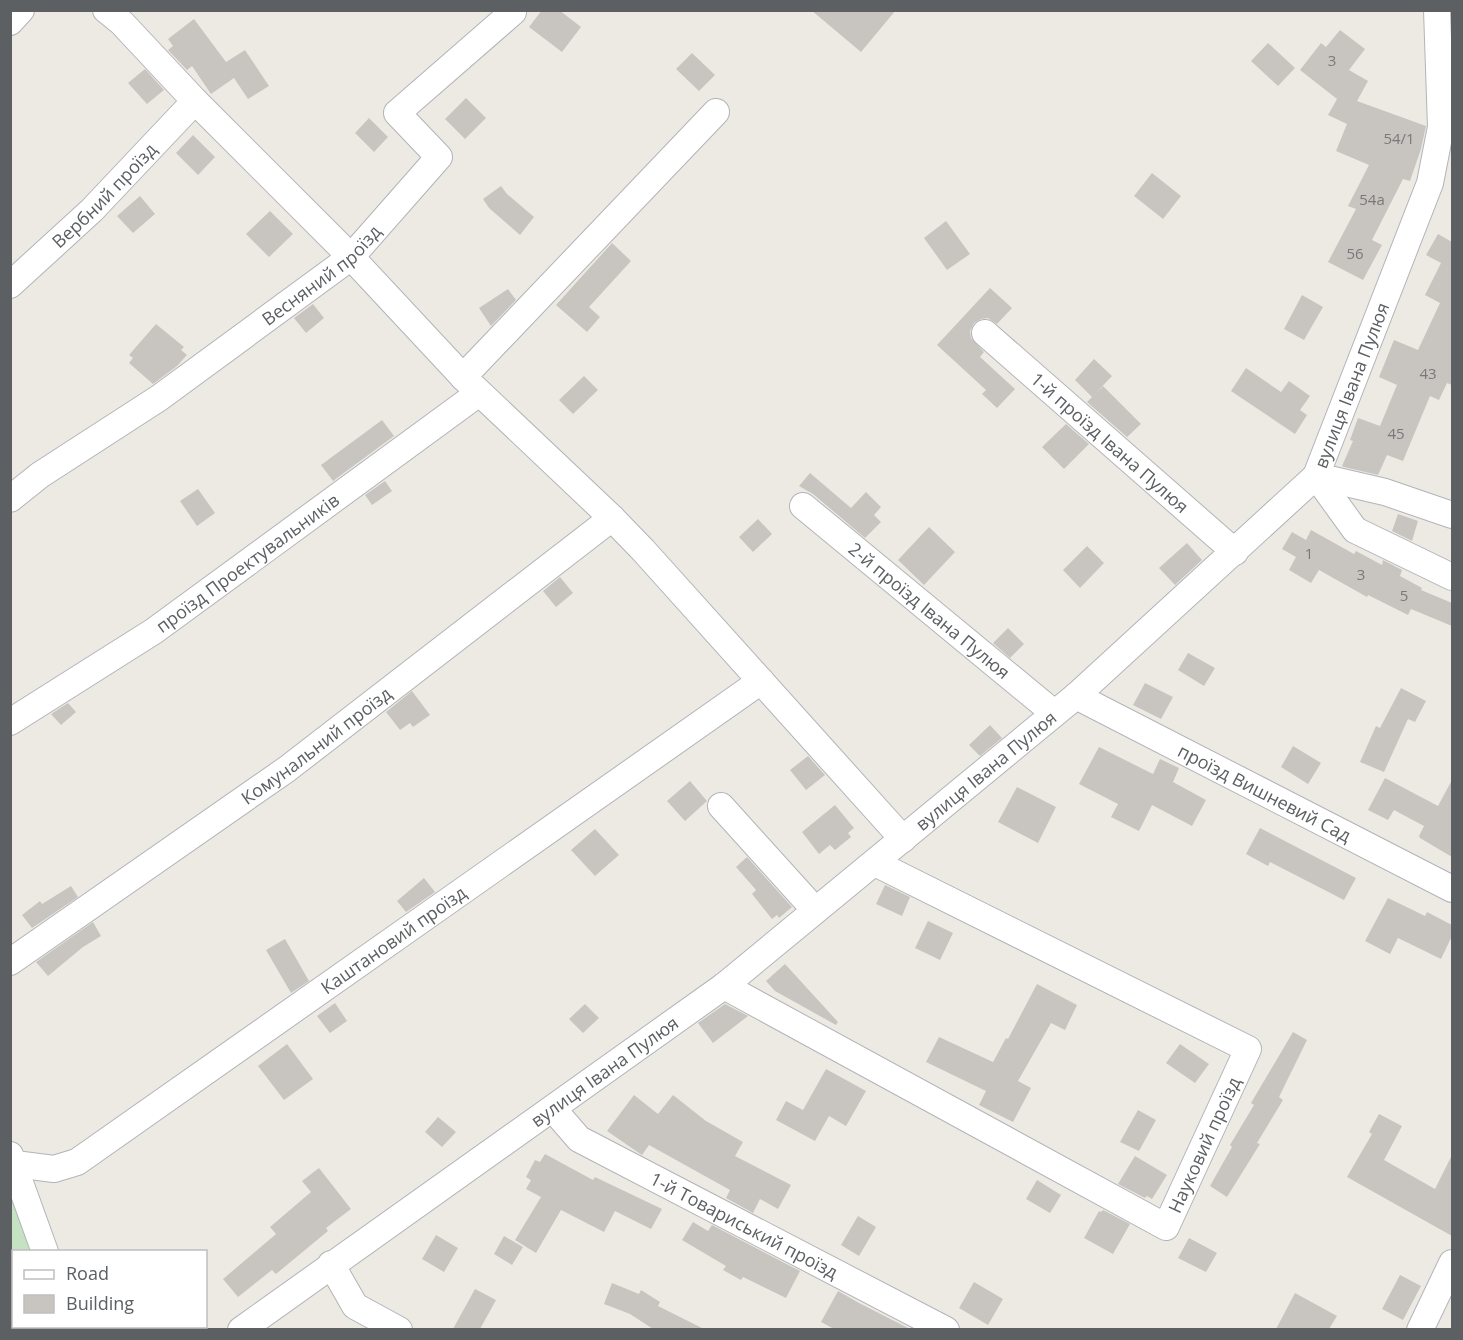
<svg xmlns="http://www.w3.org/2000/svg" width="1463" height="1340" font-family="'Open Sans',sans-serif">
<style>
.green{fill:#c5e2c2}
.building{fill:#c8c5c0}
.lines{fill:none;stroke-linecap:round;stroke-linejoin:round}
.minor-casing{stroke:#b1b4b8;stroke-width:28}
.minor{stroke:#fff;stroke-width:26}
.labels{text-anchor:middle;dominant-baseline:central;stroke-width:5;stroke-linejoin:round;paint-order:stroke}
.number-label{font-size:15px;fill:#77797a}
.street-label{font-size:18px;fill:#5c6063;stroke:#fff}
</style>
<rect width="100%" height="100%" fill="#edeae4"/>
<path class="green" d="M10,1155L45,1251L14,1252V1326H93L97,1329H11Z"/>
<path class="building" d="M542,10H559L581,27L562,52L529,27Z
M811,10H896L861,52Z
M194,19L226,62L245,50L269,86L248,99L234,78L211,94L192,66L187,70L168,50L173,46L168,39Z
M1340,30L1365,49L1349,70L1368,81L1357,101L1426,126L1421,149L1410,181L1403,179L1372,240L1382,245L1363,280L1328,262L1356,209L1348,206L1369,165L1336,151L1347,124L1328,115L1337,99L1300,70L1321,43L1326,47Z
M1268,43L1295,68L1278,86L1251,61Z
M692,53L715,75L699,91L676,69Z
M145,69L164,90L147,104L128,83Z
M466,98L486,118L465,139L445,119Z
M369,118L388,137L374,152L355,133Z
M193,135L215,157L198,175L176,153Z
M1152,173L1181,196L1163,219L1134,196Z
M501,186L507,194L534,217L520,235L489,208L483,199Z
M140,196L155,214L133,233L117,216Z
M270,211L293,234L269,257L246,234Z
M946,221L970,254L947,270L924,238Z
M1438,234L1452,242V385L1447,383L1439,400L1430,396L1403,461L1387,455L1378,475L1344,467L1342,466L1353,441L1350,440L1358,418L1380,426L1397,385L1379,377L1394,340L1418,350L1440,303L1425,295L1441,263L1426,255Z
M612,243L631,261L589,307L600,317L587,332L556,305Z
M990,288L1012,308L997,324L988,318L981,319L974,323L970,331L971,338L984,352L980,357L1015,389L997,408L982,394L986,390L937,345Z
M508,289L516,300L491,326L479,308Z
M1302,295L1323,307L1304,340L1284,329Z
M313,304L324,318L306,333L294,318Z
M156,324L184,347L181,350L187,355L177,366L153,384L129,363L133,358L129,355Z
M1094,359L1112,376L1092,397L1075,380Z
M1246,368L1281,392L1289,381L1310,396L1300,410L1307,415L1295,434L1231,391Z
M584,376L598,390L573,414L559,400Z
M1103,386L1141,424L1127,437L1087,402Z
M382,420L394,436L333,481L321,465Z
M1066,424L1089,444L1064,469L1042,447Z
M810,473L851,508L866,492L881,507L874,515L881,522L865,538L813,494L799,486Z
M385,481L392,491L372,505L365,495Z
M198,489L215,513L197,526L180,501Z
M1398,514L1418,521L1412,541L1392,531Z
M758,519L772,534L753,552L739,537Z
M929,527L955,552L924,585L898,560Z
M1311,530L1354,554L1356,551L1382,565L1383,560L1402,570L1400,576L1422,588L1421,590L1452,603V626L1411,609L1408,615L1368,595L1367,597L1319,570L1311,583L1289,570L1296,557L1282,549L1292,532L1306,540Z
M1187,543L1202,560L1175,585L1159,568Z
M1087,546L1104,563L1080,588L1063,570Z
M560,577L573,593L556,607L543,591Z
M1008,628L1024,644L1010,658L993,643Z
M1188,653L1215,668L1204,686L1178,670Z
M1145,683L1173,697L1161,719L1133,705Z
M1401,688L1426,701L1415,722L1408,719L1384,772L1360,762L1376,726L1380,728Z
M412,691L430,715L413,727L410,723L400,730L386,712Z
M68,703L76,712L61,725L51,714Z
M990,725L1002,738L980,756L969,745Z
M1293,746L1321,763L1308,784L1281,767Z
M1099,747L1153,774L1160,759L1179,768L1173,782L1206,800L1192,826L1152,805L1139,831L1111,817L1118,804L1079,784Z
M808,756L825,775L806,790L790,770Z
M1385,778L1438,806L1452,780V857L1420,838L1419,836L1424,826L1394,810L1388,820L1368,810Z
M690,781L707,801L685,821L667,801Z
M1017,787L1056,807L1038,843L998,822Z
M835,805L854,828L848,833L851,837L835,850L830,845L819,854L802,832Z
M1260,828L1356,878L1344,900L1270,862L1268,866L1246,854Z
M595,829L619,855L595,876L571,850Z
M747,857L792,907L779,918L777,915L772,919L752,894L756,890L736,867Z
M424,878L435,892L406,912L397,901Z
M885,885L910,897L902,916L876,904Z
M71,886L78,897L32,928L22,915L40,901L42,904Z
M1388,898L1425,916L1427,912L1452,925V936L1441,959L1398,938L1390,954L1365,941Z
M928,921L953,933L940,960L915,948Z
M93,922L101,936L83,947L48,976L36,962Z
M285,939L309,981L291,993L266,950Z
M785,964L838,1022L836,1025L775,991L766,981Z
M1037,984L1077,1005L1065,1030L1051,1023L1018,1081L1031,1088L1013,1122L979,1105L986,1091L926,1062L939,1037L993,1062L1006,1038L1008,1039Z
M335,1003L347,1021L330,1033L317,1016Z
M585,1004L599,1018L583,1033L569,1019Z
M725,1004L748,1016L713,1043L698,1023Z
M1293,1032L1307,1040L1279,1097L1283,1100L1257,1143L1260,1144L1227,1197L1210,1186L1232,1147L1230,1145L1254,1105L1251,1103Z
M287,1044L313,1079L284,1100L258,1066Z
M1180,1044L1209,1064L1195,1083L1166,1063Z
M826,1069L866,1091L846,1126L829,1116L815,1141L776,1120L786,1101L803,1110Z
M634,1095L658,1114L673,1095L706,1121L743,1142L735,1156L791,1185L778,1209L760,1199L753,1213L726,1198L730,1190L649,1145L642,1155L607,1131Z
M1138,1110L1156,1120L1139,1151L1120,1142Z
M1379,1114L1402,1126L1384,1160L1435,1189L1452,1155V1236L1347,1177L1372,1134L1369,1132Z
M438,1117L456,1132L442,1147L425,1132Z
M545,1154L593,1180L595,1177L662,1209L651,1229L615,1211L604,1232L561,1210L536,1253L515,1240L541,1197L526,1189L531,1180L526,1177L535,1160L540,1162Z
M1135,1156L1167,1175L1152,1199L1147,1196L1145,1198L1118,1184Z
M319,1168L351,1209L326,1228L328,1231L276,1274L272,1270L238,1297L223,1279L276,1234L270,1227L311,1192L302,1181Z
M1037,1180L1061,1195L1050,1213L1026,1199Z
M1103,1210L1130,1224L1113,1254L1084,1238L1099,1211L1101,1212Z
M858,1216L876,1227L859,1256L841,1245Z
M693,1222L708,1231L712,1225L800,1271L786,1298L743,1277L741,1280L723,1270L726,1266L682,1240Z
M436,1235L458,1248L444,1272L422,1259Z
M504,1236L523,1247L512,1265L494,1254Z
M1189,1238L1217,1253L1206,1272L1178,1258Z
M1400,1275L1421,1286L1403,1320L1382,1309Z
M974,1282L1003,1299L988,1325L959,1308Z
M612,1283L639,1294L641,1290L660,1302L658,1306L704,1329H653L630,1314L604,1304Z
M475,1289L496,1300L480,1329H453Z
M838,1291L859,1303L910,1329H834L821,1322Z
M1295,1293L1337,1316L1329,1329H1276Z"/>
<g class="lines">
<g class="minor-casing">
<g id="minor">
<path d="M106,10L122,23L195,101L351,257L463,377L612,518L643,550L903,839"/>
<path d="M10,22L21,10"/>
<path id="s1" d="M10,285L92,210L195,101"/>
<path id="s2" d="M985,333L1235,552"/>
<path d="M463,377L716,112"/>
<path d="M1316,476L1355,530L1452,577"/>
<path d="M1316,476L1385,492L1452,515"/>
<path id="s3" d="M10,499L40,475L159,398L351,257L439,157L397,113L513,12"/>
<path id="s4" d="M803,506L1054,713"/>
<path id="s5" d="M1076,696L1452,889"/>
<path id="s6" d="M10,722L154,631L479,393"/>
<path d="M721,806L815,910"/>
<path id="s7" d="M10,962L287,769L612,518"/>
<path id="s8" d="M724,986L1166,1227L1248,1049L875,863"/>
<path id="s9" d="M553,1109L579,1139L946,1330"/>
<path d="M10,1155L45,1252"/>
<path id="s10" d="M15,1164L54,1169L77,1162L761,681"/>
<path d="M331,1264L355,1306L399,1330"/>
<path d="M93,1326L97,1330"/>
<path id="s11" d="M241,1330L724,986L1076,696L1316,476L1430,183L1441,127L1437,10"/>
<path d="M1420,1330L1452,1263"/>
</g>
</g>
<use href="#minor" class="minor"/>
</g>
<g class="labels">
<g class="number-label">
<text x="1332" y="60">3</text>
<text x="1399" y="138">54/1</text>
<text x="1372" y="199">54а</text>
<text x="1355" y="253">56</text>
<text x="1428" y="373">43</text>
<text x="1396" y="433">45</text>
<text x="1309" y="553">1</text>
<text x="1361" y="574">3</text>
<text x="1404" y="595">5</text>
</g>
<g class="street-label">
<text stroke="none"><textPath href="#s1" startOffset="130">Вербний проїзд</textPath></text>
<text stroke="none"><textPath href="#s3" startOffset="384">Весняний проїзд</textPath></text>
<text stroke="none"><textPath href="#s11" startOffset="1472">вулиця Івана Пулюя</textPath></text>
<text stroke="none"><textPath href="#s2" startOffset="166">1-й проїзд Івана Пулюя</textPath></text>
<text stroke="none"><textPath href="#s6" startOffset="286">проїзд Проектувальників</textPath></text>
<text stroke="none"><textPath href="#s4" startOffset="164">2-й проїзд Івана Пулюя</textPath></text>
<text stroke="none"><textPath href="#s7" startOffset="375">Комунальний проїзд</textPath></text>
<text stroke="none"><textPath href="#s11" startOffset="932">вулиця Івана Пулюя</textPath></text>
<text stroke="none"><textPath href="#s5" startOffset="212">проїзд Вишневий Сад</textPath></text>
<text stroke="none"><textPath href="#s10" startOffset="450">Каштановий проїзд</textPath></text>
<text stroke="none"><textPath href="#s11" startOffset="446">вулиця Івана Пулюя</textPath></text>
<text stroke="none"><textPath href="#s8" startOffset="594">Науковий проїзд</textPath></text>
<text stroke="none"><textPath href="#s9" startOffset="226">1-й Товариський проїзд</textPath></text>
</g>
</g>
<rect width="1463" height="1340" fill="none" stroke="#5c6063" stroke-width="24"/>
<rect x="12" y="1250" width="195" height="78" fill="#ffffff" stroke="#bebfc1" stroke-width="1.5"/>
<rect x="24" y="1270" width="30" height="9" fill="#ffffff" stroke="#bebfc1" stroke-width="1.5"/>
<text x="66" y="1280" font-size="18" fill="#5c6063">Road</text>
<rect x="24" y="1295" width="30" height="18" fill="#c8c5c0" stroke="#bebfc1" stroke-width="1.5"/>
<text x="66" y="1310" font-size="18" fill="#5c6063">Building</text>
</svg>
